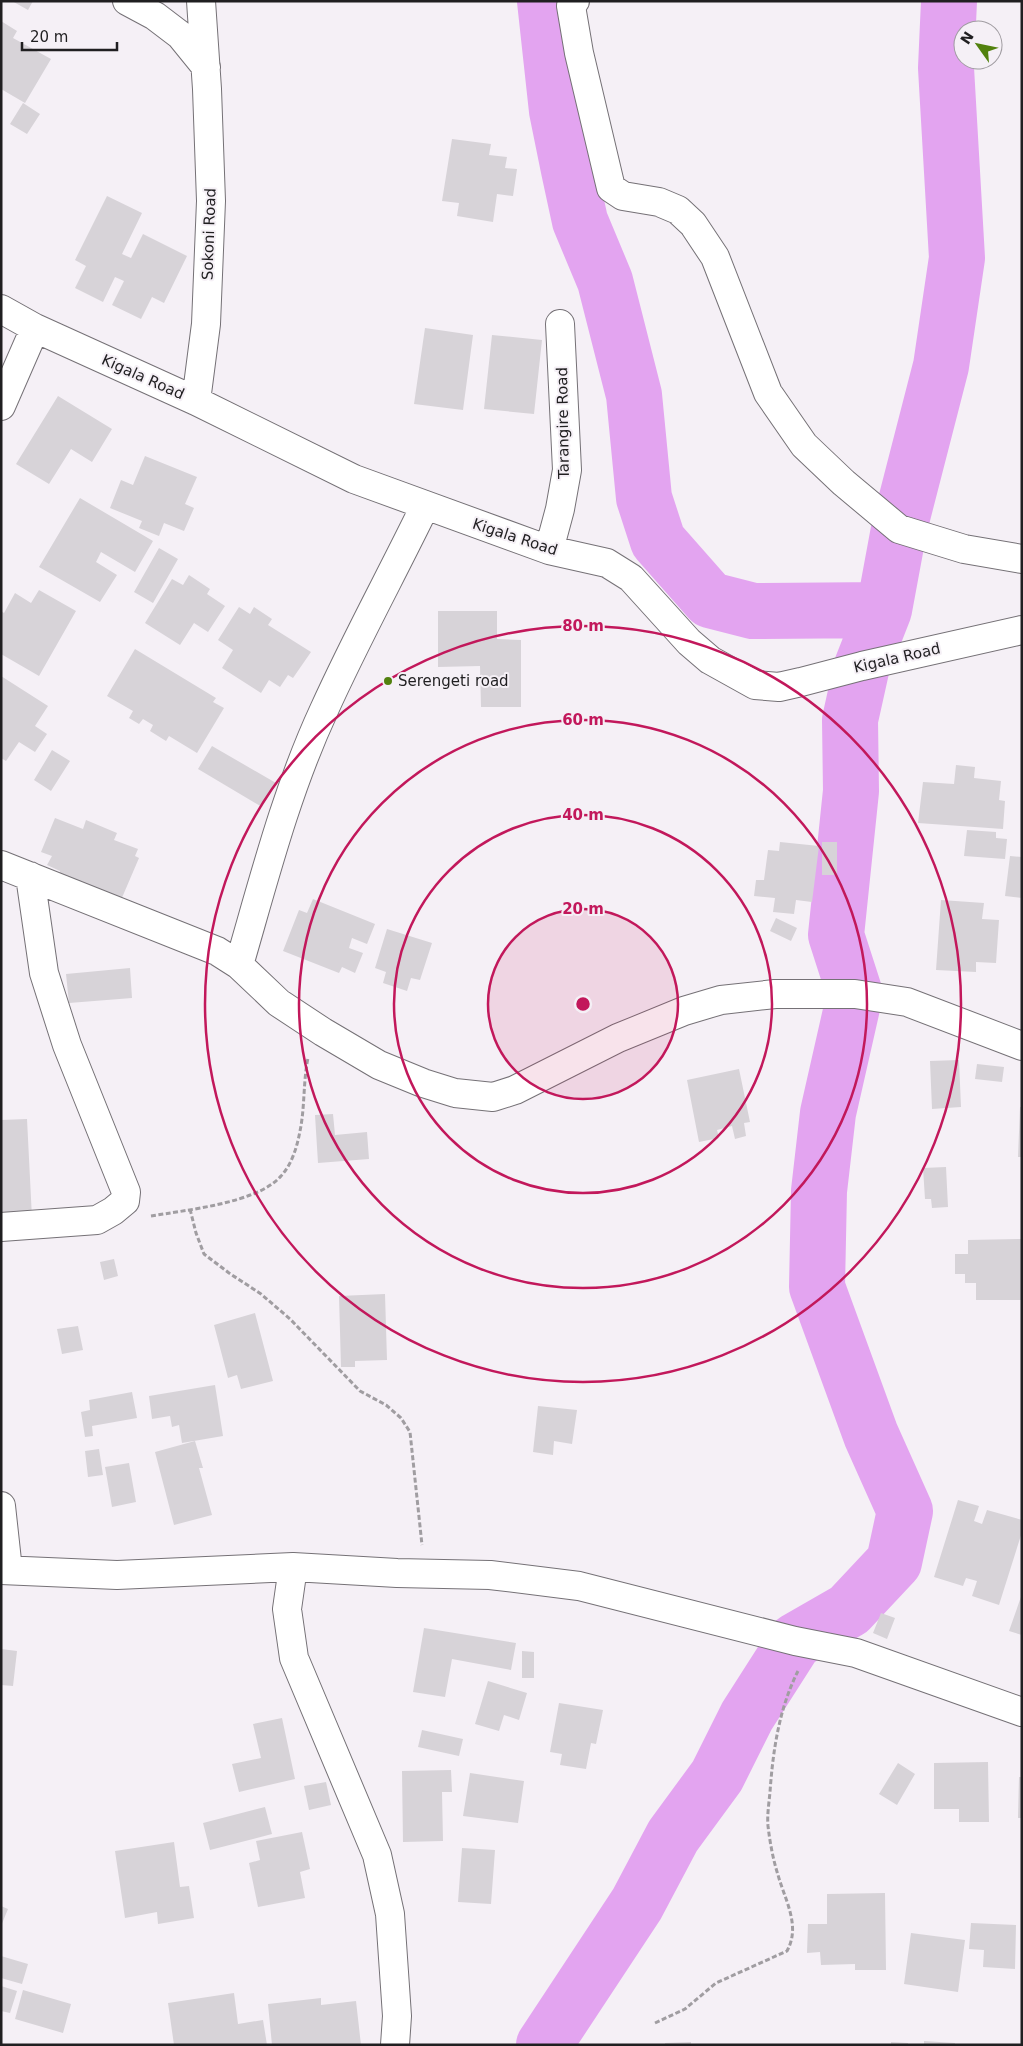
<svg xmlns="http://www.w3.org/2000/svg" width="1023" height="2046" font-family="'DejaVu Sans',sans-serif">
<style>
.lines{fill:none;stroke-linecap:round;stroke-linejoin:round}
.river{stroke:#e3a4f0;stroke-width:56}
.building{fill:#d7d3d8}
.minor-casing{stroke:#757176;stroke-width:30}
.path{stroke:#a09da1;stroke-width:3;stroke-dasharray:5 2.5;stroke-linecap:butt}
.minor{stroke:#fff;stroke-width:28}
.ring{fill:none;stroke:#c2185b;stroke-width:2.5}
.poi-dot{fill:#52810e;stroke:#f5f0f6;stroke-width:2}
.labels{text-anchor:middle;dominant-baseline:central;stroke-width:4;stroke-linejoin:round;paint-order:stroke}
.street-label{font-size:15px;fill:#201f21;stroke:#f5f0f6}
.poi-label{font-size:15px;fill:#201f21;stroke:#f5f0f6;text-anchor:start}
.centre{fill:#c2185b;stroke:#f5f0f6;stroke-width:2.5}
.ring-label{font-size:15px;text-anchor:middle;font-weight:bold;fill:#c2185b;stroke:#f5f0f6;stroke-width:4;stroke-linejoin:round;paint-order:stroke}
</style>
<rect width="100%" height="100%" fill="#f5f0f6"/>
<g class="lines">
<path class="river" d="M884,610L899,529L941,366L957,258L946,68L949,1
M544,2045L637,1904L673,1836L717,1776L747,1716L795,1641L849,1610L894,1562L905,1511L871,1435L817,1287L819,1191L828,1113L855,994L836,935L851,791L850,720L862,666L884,610L753,611L710,600L658,541L644,498L634,395L605,281L580,221L569,170L557,111L545,1"/>
</g>
<path class="building" d="M12,1H33L28,10Z
M1,21L17,31L13,38L51,59L25,103L1,89Z
M23,103L40,114L27,134L10,124Z
M452,139L491,144L489,155L507,157L505,168L517,169L513,196L497,194L493,222L457,216L459,203L442,201Z
M107,196L142,213L122,254L131,258L143,234L187,256L164,303L152,297L141,319L112,305L124,281L115,277L103,302L75,288L86,266L75,260Z
M425,328L473,335L463,410L414,404Z
M492,335L542,340L534,414L484,409Z
M58,396L112,429L92,462L71,449L49,484L16,464Z
M145,456L197,477L185,504L194,508L184,531L164,523L159,536L139,528L142,521L110,508L121,480L133,485Z
M80,498L153,541L135,572L101,552L96,562L117,575L100,602L39,567Z
M159,548L178,559L153,603L134,592Z
M189,575L210,589L207,594L225,606L208,632L194,623L180,645L145,623L172,579L183,585Z
M39,590L76,611L39,676L1,654V611L4,613L15,593L31,603Z
M239,607L250,614L254,607L272,619L268,625L311,652L293,678L288,675L280,687L269,680L261,693L222,668L233,650L218,640Z
M438,611H497V639L521,640V707H481L480,666L438,667Z
M135,649L216,698L213,702L224,708L197,753L169,736L166,741L150,731L153,725L143,719L139,724L129,718L133,711L107,696Z
M1,676L48,706L35,726L47,734L35,752L19,742L6,761L1,758Z
M212,746L276,783L262,807L198,769Z
M52,750L70,761L51,791L34,780Z
M956,765L975,767L974,778L1001,781L999,800L1005,801L1003,829L918,823L923,782L954,784Z
M55,818L83,829L86,820L117,833L114,840L138,849L135,856L139,858L121,900L59,875L60,871L47,865L52,856L41,852Z
M967,830L996,832V838L1007,839L1005,859L964,856Z
M780,842L819,846L812,902L796,900L794,914L773,912L775,898L754,896L756,880H764L768,850L779,851Z
M822,842H837V875H822Z
M1010,856L1022,857V898L1005,896Z
M313,899L375,924L367,944L352,938L349,948L363,953L355,973L342,967L339,973L283,951L299,910L307,913Z
M941,900L984,903L982,919L999,920L996,963L976,962V972L936,970Z
M776,918L797,928L791,941L770,931Z
M387,929L432,943L420,980L411,978L407,991L383,983L386,972L375,968Z
M130,968L132,998L69,1003L66,974Z
M959,1060L961,1107L932,1109L930,1061Z
M977,1064L1004,1067L1002,1082L975,1079Z
M739,1069L750,1122L744,1123L746,1136L735,1139L732,1126L717,1130L719,1138L699,1142L687,1080Z
M1020,1107H1022V1157H1018Z
M333,1114L335,1135L367,1132L369,1159L318,1163L315,1115Z
M27,1119L32,1218L1,1219V1120Z
M946,1167L948,1207L932,1208L931,1199H925L923,1168Z
M1022,1239V1300H976V1283H965V1274H955V1254H968V1240Z
M114,1259L118,1276L104,1280L100,1262Z
M385,1294L387,1360L355,1361V1367H341L339,1296Z
M255,1313L273,1381L241,1389L237,1375L228,1378L214,1325Z
M78,1326L83,1350L62,1354L57,1329Z
M215,1385L223,1436L182,1443L179,1425L172,1427L170,1416L152,1419L149,1396Z
M132,1392L137,1418L92,1426L93,1436L85,1437L81,1412L90,1410L89,1400Z
M538,1406L577,1410L572,1444L554,1441L553,1455L533,1452Z
M195,1441L203,1468H199L212,1515L174,1525L155,1452Z
M99,1449L103,1475L88,1477L85,1451Z
M129,1463L136,1502L112,1507L105,1467Z
M958,1500L979,1506L974,1521L982,1524L987,1510L1022,1520V1532L999,1605L972,1596L977,1581L966,1578L963,1586L934,1577Z
M1022,1594V1635L1009,1631Z
M881,1613L895,1618L887,1639L873,1633Z
M424,1628L516,1643L511,1670L452,1659L445,1697L413,1692Z
M1,1649L17,1651L13,1686L1,1685Z
M522,1651L534,1652V1678H522Z
M488,1681L527,1693L519,1720L504,1715L499,1731L475,1724Z
M559,1703L603,1710L596,1744L591,1743L586,1769L560,1765L562,1754L550,1752Z
M282,1718L295,1779L239,1792L232,1764L261,1758L253,1724Z
M422,1730L463,1739L459,1756L418,1747Z
M988,1762L989,1822H959V1809H934V1763Z
M898,1763L915,1774L897,1805L879,1794Z
M451,1770L452,1792H442L443,1841L403,1842L402,1771Z
M470,1773L524,1781L518,1823L463,1816Z
M1019,1777H1022V1818H1018Z
M326,1782L331,1805L309,1810L304,1786Z
M265,1807L272,1834L210,1850L203,1823Z
M302,1832L310,1869L300,1872L305,1898L258,1907L249,1863L260,1860L256,1841Z
M174,1842L180,1887L189,1886L194,1918L158,1924L157,1912L125,1918L115,1851Z
M462,1848L495,1850L491,1904L458,1902Z
M885,1893L886,1970H855V1964L821,1965L820,1952L807,1953L808,1924H827V1894Z
M1,1906L8,1909L1,1926Z
M971,1923L1016,1925L1015,1969L983,1967L984,1950L969,1949Z
M911,1933L965,1940L958,1992L904,1984Z
M1,1956L28,1964L22,1984L1,1978Z
M1,1986L17,1991L10,2013L1,2011Z
M23,1990L71,2004L63,2033L15,2019Z
M234,1993L238,2024L263,2020L267,2045H174L168,2003Z
M321,1998V2005L356,2001L361,2045H272L268,2004Z
M924,2041L955,2043V2045H924Z
M691,2042V2045H665V2043Z
M891,2042L908,2043V2045H891Z"/>
<g class="lines">
<g class="minor-casing">
<path id="minor" d="M127,1L155,16L180,35L206,67
M575,1L571,6L579,53L611,188L623,196L659,202L678,210L693,224L715,257L768,393L804,445L844,483L899,529L964,549L1022,559
M1,309L35,328L196,401L354,479L549,550L607,563L631,578L689,642L710,660L755,685L779,687L801,682L862,666L1022,630
M196,401L206,324L211,201L207,89L201,1
M1,406L35,328
M549,550L560,509L567,470L560,324
M1,865L217,951L239,965L279,1003L323,1032L379,1065L423,1083L455,1093L493,1097L515,1090L618,1038L684,1011L721,1000L775,994H855L907,1002L1022,1046
M239,965C264,879 286,792 324,710C355,641 392,574 425,506
M1,1227L97,1220L113,1211L125,1201L126,1192L67,1045L44,973L30,876
M1,1506L8,1570
M293,1567L287,1609L294,1658L377,1855L390,1914L397,2016L395,2045
M1,1570L117,1575L293,1567L397,1573L490,1575L579,1586L795,1641L856,1653L1022,1712"/>
</g>
<path class="path" d="M190,1209L196,1233L204,1254L229,1273L261,1294L290,1319L360,1391L386,1405L401,1418L410,1432L422,1545
M151,1216C186,1210 258,1203 281,1176C292,1164 297,1147 300,1131C305,1107 303,1082 308,1058
M655,2023L685,2009L716,1983L787,1951C801,1926 785,1900 778,1875C773,1859 770,1843 768,1826C767,1815 769,1803 770,1792C773,1750 779,1709 798,1671"/>
<use href="#minor" class="minor"/>
</g>
<circle cx="583" cy="1004" r="95" fill="#c2185b" fill-opacity=".12"/>
<g class="ring">
<circle cx="583" cy="1004" r="95"/>
<circle cx="583" cy="1004" r="189"/>
<circle cx="583" cy="1004" r="284"/>
<circle cx="583" cy="1004" r="378"/>
</g>
<circle class="poi-dot" cx="388" cy="681" r="5"/>
<g class="labels">
<g class="street-label">
<text transform="translate(209 234) rotate(-88)">Sokoni Road</text>
<text transform="translate(143 377) rotate(24)">Kigala Road</text>
<text transform="translate(563 423) rotate(-91)">Tarangire Road</text>
<text transform="translate(515 537) rotate(18)">Kigala Road</text>
<text transform="translate(897 658) rotate(-13)">Kigala Road</text>
</g>
<g class="poi-label">
<text x="398" y="681">Serengeti road</text>
</g>
</g>
<circle cx="583" cy="1004" r="8" class="centre"/>
<g class="ring-label">
<text x="583" y="631">80 m</text>
<text x="583" y="725">60 m</text>
<text x="583" y="820">40 m</text>
<text x="583" y="914">20 m</text>
</g>
<rect width="1023" height="2046" fill="none" stroke="#201f21" stroke-width="5"/>
<g transform="translate(978 45) rotate(303)"><circle r="24" fill="#f5f0f6" stroke="#a09ca1"/>
<path d="M0-4L9 19L0 12L-9 19Z" fill="#52810e"/>
<text y="-8" font-size="14" font-weight="bold" text-anchor="middle" fill="#201f21">N</text>
</g>
<path d="M22 42v8h95v-8" fill="none" stroke="#201f21" stroke-width="2.5"/>
<text x="30" y="42" font-size="15" fill="#201f21" stroke="#f5f0f6" stroke-width="4" paint-order="stroke">20 m</text>
</svg>
